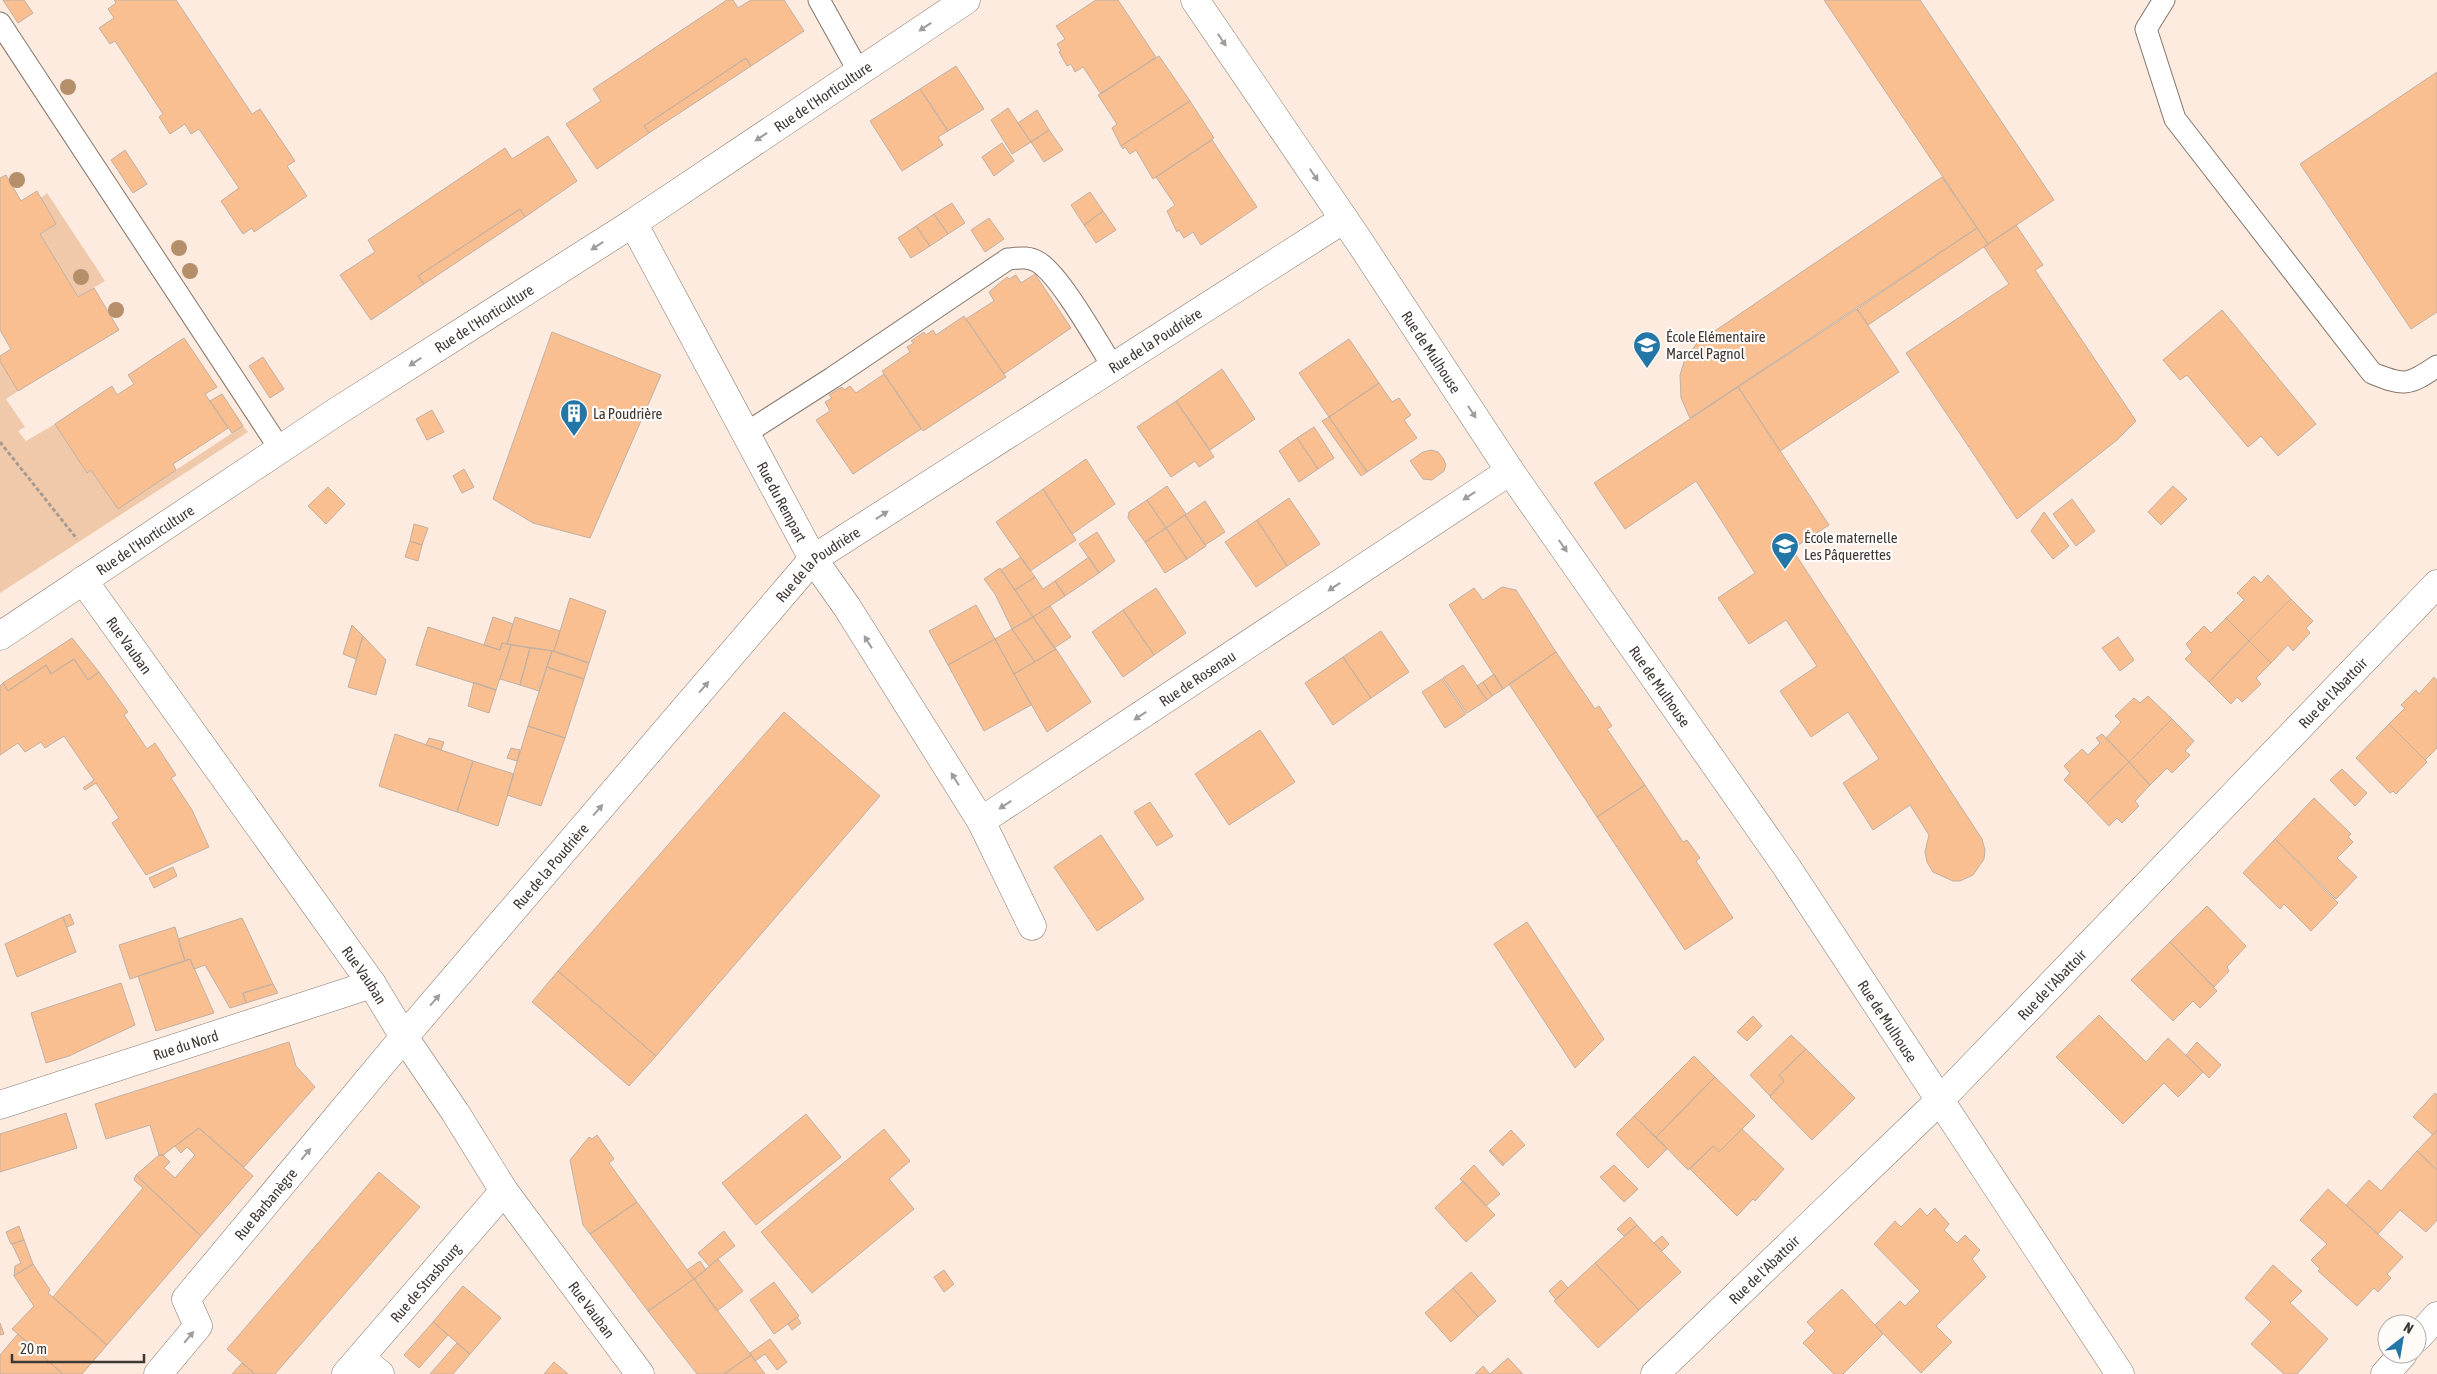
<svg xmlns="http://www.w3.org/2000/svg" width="2437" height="1374" font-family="'Asap Condensed',sans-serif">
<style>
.green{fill:#f0c9aa}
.building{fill:#f9bf90;stroke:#c0b0a4}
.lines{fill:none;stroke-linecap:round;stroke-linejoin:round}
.service-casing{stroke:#85766b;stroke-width:23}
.minor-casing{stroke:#85766b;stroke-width:29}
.path{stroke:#a89c92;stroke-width:3;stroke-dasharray:4 2.5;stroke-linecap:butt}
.service{stroke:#fff;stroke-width:21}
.minor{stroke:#fff;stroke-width:28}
.tree{fill:#b48f6a}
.oneway{fill:#9f9c9a}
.labels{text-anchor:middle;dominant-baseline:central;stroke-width:4.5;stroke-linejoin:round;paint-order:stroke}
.street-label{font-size:15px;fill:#3f3934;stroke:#fffbf9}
.poi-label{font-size:15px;fill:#3f3934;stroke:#fffbf9;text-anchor:start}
</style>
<rect width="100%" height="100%" fill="#fcebde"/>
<path class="green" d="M47,193L105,281L78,297L40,234L56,224L41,198Z
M0,361L18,391L6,399L25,427L18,431L26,441L55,424L86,472L91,470L118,508L243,426L248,432L0,593Z"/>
<path class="building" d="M3,0H24L33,13L18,23Z
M114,0H176L252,114L260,109L295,161L287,166L307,196L254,232L252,228L243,234L221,201L239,188L199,129L191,134L185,124L170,134L159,117L163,114L115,41L110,44L99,28L114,18L108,9L116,3Z
M727,0H733L738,8L751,0H784L804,31L751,66L746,58L644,126L649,133L597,169L566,124L601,101L593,89Z
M1096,0H1118L1156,57L1101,94L1083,67L1075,72L1071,64L1067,66L1059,52L1061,51L1057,44L1065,39L1056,26Z
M1824,0H1920L2054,200L1988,244Z
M1159,56L1190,101L1121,146L1112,128L1117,124L1098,95Z
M746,58L751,66L649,133L644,126Z
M956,66L984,109L948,131L920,89Z
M2437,72V312L2411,329L2300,164Z
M920,89L948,131L938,137L943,145L902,171L870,121Z
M1190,101L1214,138L1153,179L1136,150L1130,154L1125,147L1123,149L1121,146Z
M1008,108L1031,142L1012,154L991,120Z
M1037,110L1049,130L1031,142L1018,123Z
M1049,130L1063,150L1044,162L1031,142Z
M548,136L577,181L525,217L520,209L418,276L424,284L371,320L340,275L375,252L368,240L505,148L512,159Z
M1212,140L1257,207L1201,245L1193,232L1184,238L1179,230L1177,232L1167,211L1175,205L1156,177Z
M1002,143L1014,161L994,176L982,157Z
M125,150L147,184L133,193L111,160Z
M6,175L21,201L37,191L56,224L40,234L78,297L94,288L119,330L18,391L0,361V356L11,349L0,330V178Z
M1942,177L1977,228L1690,418L1681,398L1680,375L1684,362L1697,343Z
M1090,192L1103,211L1084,225L1071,205Z
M952,203L965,223L948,234L934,214Z
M520,209L525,217L424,284L418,276Z
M1103,211L1116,230L1096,243L1084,225Z
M934,214L948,234L930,246L916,226Z
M989,218L1004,239L985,252L971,230Z
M2016,225L2043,265L2035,270L2136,421L2117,440L2017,519L1906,353L2009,284L1984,247Z
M916,226L930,246L911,258L898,238Z
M1977,228L1988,244L1868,325L1857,309Z
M1035,274L1071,328L1004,374L966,319L994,301L989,292L1007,277L1009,279L1016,275L1021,283Z
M1857,309L1899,372L1780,451L1738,387Z
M2222,310L2316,424L2278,456L2261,436L2248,447L2187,375L2180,380L2163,360Z
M964,316L1006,377L923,431L882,371L910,352L907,347L914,343L911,341L924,332L926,335L933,330L936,335Z
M552,332L661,375L590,538L533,523L493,499Z
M184,338L217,387L205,394L228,428L173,464L176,470L118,509L91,470L87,473L55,424L112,386L117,395L134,384L128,375Z
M1349,339L1379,383L1329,417L1299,373Z
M263,357L284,389L270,398L249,366Z
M1222,369L1255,419L1210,450L1176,401Z
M884,374L921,429L853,474L816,420L830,411L825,402L832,398L829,395L842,387L844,390L850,386L856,393Z
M1379,383L1392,402L1399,398L1411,415L1404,420L1417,438L1367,472L1329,417Z
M1738,387L1829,525L1792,549L1982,839L1985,850L1984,859L1973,875L1960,881H1953L1933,872L1927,862L1925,852L1929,835L1910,805L1873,830L1843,783L1879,759L1848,712L1811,737L1780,691L1817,666L1786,620L1749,644L1718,598L1755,573L1696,481L1625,529L1594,483Z
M222,394L243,426L232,433L210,401Z
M1176,401L1214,457L1199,467L1195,461L1171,477L1137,427Z
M432,410L444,432L427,440L416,419Z
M1329,417L1367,472L1361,476L1322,421Z
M1314,427L1334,458L1318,469L1297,438Z
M1297,438L1318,469L1299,482L1279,451Z
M1431,450L1438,452L1443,458L1446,465L1444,471L1432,480L1423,479L1410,461L1423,452Z
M1086,459L1115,504L1072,534L1043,489Z
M464,469L474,487L462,493L453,476Z
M1167,486L1186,514L1166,528L1147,500Z
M2173,486L2187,499L2161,525L2148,512Z
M328,487L345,504L326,524L308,506Z
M1043,489L1076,540L1030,571L996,522Z
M1289,498L1320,544L1287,566L1257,520Z
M2072,499L2095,531L2076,546L2053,514Z
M1147,500L1166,528L1145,542L1128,518L1129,512Z
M1205,501L1225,532L1205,545L1185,515Z
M2044,512L2069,546L2053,559L2031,531Z
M1185,515L1206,546L1187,559L1166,528Z
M1257,520L1287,566L1256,587L1225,542Z
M414,524L428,528L422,545L410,541Z
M1166,528L1187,559L1165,573L1145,542Z
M1097,532L1115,561L1099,573L1079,544Z
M410,541L422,545L418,561L405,557Z
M1021,557L1035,577L1015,590L1001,570Z
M1089,557L1099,573L1065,596L1055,581Z
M1000,568L1033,617L1012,629L995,594L984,579Z
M2268,575L2291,599L2249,641L2226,618L2244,600L2237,593L2254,576L2261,583Z
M1035,577L1043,589L1055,581L1065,596L1033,617L1015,590Z
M1502,587L1516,590L1556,652L1503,689L1449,605L1474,588L1483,600Z
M1156,588L1186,633L1154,655L1123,610Z
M570,598L606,611L589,663L554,651Z
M2291,599L2313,621L2306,628L2310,633L2293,651L2288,645L2271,663L2249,641Z
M976,605L995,639L948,665L929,631Z
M1050,606L1071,637L1054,648L1033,617Z
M1123,610L1154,655L1123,677L1092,632Z
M493,617L513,624L507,644L502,643L500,650L484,645Z
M515,617L560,631L554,651L507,644Z
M1033,617L1056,649L1035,662L1012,629Z
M2226,618L2249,641L2209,682L2185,659L2192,652L2186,644L2204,626L2211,633Z
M352,625L363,636L356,659L343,654Z
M428,627L500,650L502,643L511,645L496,690L416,665Z
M1012,629L1035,662L1014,674L995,639Z
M1381,631L1409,672L1371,698L1343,657Z
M363,636L386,660L376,695L348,687Z
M2118,637L2134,660L2120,671L2102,648Z
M72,638L99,672L88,680L74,659L51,674L46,665L8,691L3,683Z
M995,639L1031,705L984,731L948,665Z
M2249,641L2271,663L2256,678L2261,684L2242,702L2237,697L2231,704L2209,682Z
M511,645L530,648L520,685L500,679Z
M530,648L552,651L539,691L520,685Z
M1056,649L1091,702L1047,732L1014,674Z
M552,651L589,663L584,679L547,667Z
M1556,652L1595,709L1599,706L1612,726L1607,729L1645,785L1597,817L1509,684Z
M1343,657L1371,698L1333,725L1305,683Z
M74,659L88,680L99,672L128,712L124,715L147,749L155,743L176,775L171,778L192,810L209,847L146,875L112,823L119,818L96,783L85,790L83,788L94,780L64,736L45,748L41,742L25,752L18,743L0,755V686L3,683L8,691L46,665L51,674Z
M1463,665L1487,700L1467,713L1443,678Z
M547,667L584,679L565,738L528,726Z
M1494,674L1503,689L1492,696L1483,682Z
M2434,677L2437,680V748L2425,760L2389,724L2405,708L2401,705L2416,690L2419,694Z
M1442,679L1466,714L1445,728L1422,692Z
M474,682L496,690L489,713L468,706Z
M1483,682L1492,696L1487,700L1477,686Z
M2148,696L2172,719L2129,762L2106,738L2121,722L2115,716L2134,698L2140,703Z
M784,712L880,796L656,1056L558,971Z
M2172,719L2194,741L2185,751L2190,755L2172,773L2167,768L2150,785L2129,762Z
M2389,724L2427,762L2396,794L2393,791L2390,793L2356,758Z
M528,726L565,738L541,806L507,795Z
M1260,730L1295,782L1229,825L1195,774Z
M395,734L473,761L457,812L379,786Z
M2102,734L2129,762L2087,803L2064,780L2070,773L2064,766L2082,749L2088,755L2100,743L2096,738Z
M429,738L444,742L441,750L426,745Z
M511,748L520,750L517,761L507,758Z
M473,761L514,774L498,826L457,812Z
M2129,762L2150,785L2135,801L2139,806L2122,823L2117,818L2109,826L2087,803Z
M2342,769L2367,793L2355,806L2330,780Z
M1645,785L1683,842L1687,840L1700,858L1696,861L1733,918L1685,950L1597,817Z
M2314,798L2351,834L2348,837L2353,842L2337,858L2357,877L2336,899L2275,839Z
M1150,802L1173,836L1157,846L1134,812Z
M1101,835L1144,899L1097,931L1054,867Z
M2275,839L2338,903L2311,931L2284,904L2280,909L2243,873Z
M173,867L177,876L154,888L149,878Z
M2207,906L2246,946L2227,967L2229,971L2214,987L2170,942Z
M70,914L74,924L67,927L63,917Z
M63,917L76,952L17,977L5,944Z
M242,918L273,984L243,993L246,1003L230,1008L205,965L194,969L190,959L185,961L178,939Z
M1527,922L1604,1039L1575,1068L1494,944Z
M175,927L185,961L130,979L119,945Z
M2170,942L2217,991L2200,1008L2193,1001L2173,1021L2131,980Z
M190,959L214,1013L156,1031L138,976Z
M558,971L656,1056L629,1086L532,1002Z
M121,983L135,1025L69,1056L46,1063L31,1013Z
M273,984L278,993L246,1003L243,993Z
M2099,1015L2146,1062L2168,1038L2203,1072L2178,1097L2164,1083L2123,1124L2056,1057Z
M1753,1016L1762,1026L1747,1041L1737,1032Z
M1791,1035L1806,1049L1779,1075L1784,1081L1770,1096L1750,1075Z
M289,1042L296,1066L315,1087L244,1167L199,1128L163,1155H159L150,1125L106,1139L95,1104Z
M2197,1042L2221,1065L2209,1078L2186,1055Z
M1806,1049L1855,1098L1812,1140L1770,1097L1784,1081L1779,1075Z
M1694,1056L1715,1077L1656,1137L1634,1116Z
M1715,1077L1755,1116L1719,1152L1713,1146L1688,1170L1656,1137Z
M2435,1093L2437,1095V1130L2433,1135L2413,1117Z
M66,1113L77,1148L0,1172V1134Z
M806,1114L841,1157L756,1225L722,1183Z
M1634,1116L1667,1149L1648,1168L1616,1134Z
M199,1128L253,1176L201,1236L136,1175L159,1155H163L170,1162L164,1168L175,1178L195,1155L187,1147L181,1153L175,1146Z
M884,1129L910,1161L889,1179L914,1209L812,1293L761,1232Z
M1742,1129L1784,1169L1755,1201L1753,1199L1737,1216L1690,1169L1713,1146L1719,1152Z
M1511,1130L1525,1145L1504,1164L1490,1150Z
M2437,1130V1170L2417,1151Z
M597,1135L614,1159L609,1163L637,1202L590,1234L583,1225L570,1160L589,1137L592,1139Z
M1490,1150L1504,1164L1503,1166L1489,1151Z
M2417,1151L2437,1170V1220L2426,1232L2400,1210L2378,1234L2346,1205L2369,1180L2381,1191Z
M1474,1165L1500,1194L1486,1206L1460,1179Z
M1614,1165L1638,1189L1624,1202L1600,1177Z
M379,1172L420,1207L275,1374H255L227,1349Z
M136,1175L201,1236L107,1345L53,1297L143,1188L134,1180Z
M1463,1181L1495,1215L1466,1242L1435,1208Z
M2328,1189L2403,1257L2387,1274L2391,1278L2378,1292L2374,1288L2357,1306L2318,1271L2320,1269L2311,1260L2327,1244L2300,1220Z
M637,1202L694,1279L648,1311L590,1234Z
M1920,1208L1927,1216L1935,1208L1949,1224L1944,1230L1957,1243L1965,1235L1980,1250L1972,1259L1986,1277L1936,1326L1952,1342L1921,1373L1875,1325L1900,1301L1905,1306L1920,1291L1874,1244L1895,1221L1901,1227Z
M1630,1217L1637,1225L1624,1236L1617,1229Z
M1637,1225L1681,1272L1639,1310L1595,1263Z
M19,1226L24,1240L11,1244L6,1232Z
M724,1231L735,1246L709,1266L698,1253Z
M1662,1236L1669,1244L1662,1251L1654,1243Z
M24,1240L33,1264L14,1276L15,1266L21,1263L12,1244Z
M718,1259L743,1291L717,1311L694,1279Z
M700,1261L706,1270L694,1279L687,1270Z
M1595,1263L1639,1310L1598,1348L1554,1301Z
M33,1264L50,1290L48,1293L107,1345L82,1374H63L12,1329L34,1306L14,1276Z
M2273,1265L2302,1291L2290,1303L2328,1339L2297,1374H2284L2251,1344L2271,1322L2245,1298Z
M944,1270L954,1284L944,1292L934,1277Z
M1471,1272L1496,1301L1478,1317L1453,1288Z
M694,1279L751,1355L724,1374H697L648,1311Z
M1561,1280L1568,1288L1556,1300L1549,1291Z
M774,1282L799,1316L774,1334L750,1300Z
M463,1286L501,1318L470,1354L433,1322Z
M1453,1288L1478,1317L1451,1342L1425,1313Z
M1842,1289L1883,1334L1843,1374H1834L1803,1343L1815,1331L1807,1322Z
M797,1317L801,1323L792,1330L788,1324Z
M433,1322L448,1335L419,1368L404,1355Z
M0,1323L4,1334L0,1335Z
M18,1334L63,1374H0V1355Z
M770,1339L787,1362L777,1370L765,1354L755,1361L750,1353Z
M457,1343L470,1354L453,1374H430Z
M751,1355L765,1374H724Z
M1508,1358L1523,1374H1475L1483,1366L1490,1374Z
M554,1362L568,1374H544Z
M242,1363L255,1374H232Z"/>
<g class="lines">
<g class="service-casing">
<path id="service" d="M819,0L859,72
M2164,0L2146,29L2175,119L2372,373C2404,386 2408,386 2437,366
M0,23L280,449
M746,433L832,378L1008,259C1019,258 1028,256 1038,262C1060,275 1098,343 1113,367"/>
</g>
<g class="minor-casing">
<g id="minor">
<path id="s1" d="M1195,0L1359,241L1510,471L1786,866L2120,1374"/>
<path id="s2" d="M633,223L813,559L847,607L981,821L1032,926"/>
<path id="s3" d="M83,580L372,984L404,1037L455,1112L504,1191L640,1374"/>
<path id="s4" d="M0,636L336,412L633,223L966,0"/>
<path id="s5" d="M981,821L1510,471"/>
<path id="s6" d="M0,1105L372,984"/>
<path d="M2417,1338L2437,1316"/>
<path d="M360,1358L380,1374"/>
<path id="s7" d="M158,1374L198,1326L186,1299L404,1037L813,559L1344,219"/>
<path id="s8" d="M346,1374L504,1191"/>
<path id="s9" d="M1655,1374L1940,1100L2437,584"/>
<path d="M2385,1374L2403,1354"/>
</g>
</g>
<path class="path" d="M0,442L77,539"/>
<use href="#service" class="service"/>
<use href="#minor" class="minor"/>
</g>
<g class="tree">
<circle cx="68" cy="87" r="8"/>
<circle cx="17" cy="180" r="8"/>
<circle cx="179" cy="248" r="8"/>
<circle cx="190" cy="271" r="8"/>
<circle cx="81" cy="277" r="8"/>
<circle cx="116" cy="310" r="8"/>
</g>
<defs><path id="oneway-solid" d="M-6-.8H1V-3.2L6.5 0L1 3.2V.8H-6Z" transform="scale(1.25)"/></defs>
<g class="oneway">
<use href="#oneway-solid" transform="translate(925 27) rotate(146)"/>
<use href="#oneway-solid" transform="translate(1222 40) rotate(56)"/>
<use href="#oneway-solid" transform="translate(761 137) rotate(146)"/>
<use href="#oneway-solid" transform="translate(1314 175) rotate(56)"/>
<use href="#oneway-solid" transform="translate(597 246) rotate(147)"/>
<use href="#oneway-solid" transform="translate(415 362) rotate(147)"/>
<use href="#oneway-solid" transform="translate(1472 412) rotate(57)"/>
<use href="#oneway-solid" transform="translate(1469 496) rotate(147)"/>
<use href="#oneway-solid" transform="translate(882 515) rotate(-33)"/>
<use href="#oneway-solid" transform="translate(1563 546) rotate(55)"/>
<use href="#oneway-solid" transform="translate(1334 587) rotate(146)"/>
<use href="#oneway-solid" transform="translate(868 642) rotate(-122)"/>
<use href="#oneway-solid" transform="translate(704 687) rotate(-49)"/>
<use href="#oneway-solid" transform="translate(1140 716) rotate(147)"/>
<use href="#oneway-solid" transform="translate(955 779) rotate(-122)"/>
<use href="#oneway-solid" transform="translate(1005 805) rotate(147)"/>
<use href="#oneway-solid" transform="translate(598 810) rotate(-49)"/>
<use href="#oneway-solid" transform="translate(435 1000) rotate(-49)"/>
<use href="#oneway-solid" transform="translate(306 1154) rotate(-50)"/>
<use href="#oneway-solid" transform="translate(189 1337) rotate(-50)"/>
</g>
<defs>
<g id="school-pin" transform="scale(1.4375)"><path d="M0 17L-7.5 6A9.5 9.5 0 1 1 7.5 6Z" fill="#2476a7" stroke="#fffbf9"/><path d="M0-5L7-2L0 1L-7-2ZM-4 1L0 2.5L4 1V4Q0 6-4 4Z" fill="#fff"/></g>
<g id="building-pin" transform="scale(1.4375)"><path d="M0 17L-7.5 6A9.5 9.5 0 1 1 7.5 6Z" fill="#2476a7" stroke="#fffbf9"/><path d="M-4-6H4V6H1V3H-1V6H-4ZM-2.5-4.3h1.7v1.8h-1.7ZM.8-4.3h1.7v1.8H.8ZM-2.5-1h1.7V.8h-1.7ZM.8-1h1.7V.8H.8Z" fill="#fff"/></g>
</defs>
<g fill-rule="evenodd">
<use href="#school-pin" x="1647" y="345"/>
<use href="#building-pin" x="574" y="413"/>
<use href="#school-pin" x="1785" y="546"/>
</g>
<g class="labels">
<g class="street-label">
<text stroke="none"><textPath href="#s4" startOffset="984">Rue de l'Horticulture</textPath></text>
<text stroke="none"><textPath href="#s4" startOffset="579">Rue de l'Horticulture</textPath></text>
<text stroke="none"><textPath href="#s7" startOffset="1468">Rue de la Poudrière</textPath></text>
<text stroke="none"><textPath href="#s1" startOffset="424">Rue de Mulhouse</textPath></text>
<text stroke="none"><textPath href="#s2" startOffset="316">Rue du Rempart</textPath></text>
<text stroke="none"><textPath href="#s4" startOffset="174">Rue de l'Horticulture</textPath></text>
<text stroke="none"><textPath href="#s7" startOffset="1062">Rue de la Poudrière</textPath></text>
<text stroke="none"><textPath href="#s3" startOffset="80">Rue Vauban</textPath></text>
<text stroke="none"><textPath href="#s5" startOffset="259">Rue de Rosenau</textPath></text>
<text stroke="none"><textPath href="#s1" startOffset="829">Rue de Mulhouse</textPath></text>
<text stroke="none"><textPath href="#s9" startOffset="961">Rue de l'Abattoir</textPath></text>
<text stroke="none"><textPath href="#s7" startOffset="658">Rue de la Poudrière</textPath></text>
<text stroke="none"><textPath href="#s3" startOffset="485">Rue Vauban</textPath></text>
<text stroke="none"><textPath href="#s9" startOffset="556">Rue de l'Abattoir</textPath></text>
<text stroke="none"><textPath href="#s1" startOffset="1234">Rue de Mulhouse</textPath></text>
<text stroke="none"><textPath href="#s6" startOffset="195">Rue du Nord</textPath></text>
<text stroke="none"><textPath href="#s7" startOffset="216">Rue Barbanègre</textPath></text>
<text stroke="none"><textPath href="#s9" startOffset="151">Rue de l'Abattoir</textPath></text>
<text stroke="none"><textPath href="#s8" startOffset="121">Rue de Strasbourg</textPath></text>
<text stroke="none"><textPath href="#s3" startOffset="890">Rue Vauban</textPath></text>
</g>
<g class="poi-label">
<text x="1666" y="336">École Elémentaire<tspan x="1666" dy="17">Marcel Pagnol</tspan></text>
<text x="593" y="413">La Poudrière</text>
<text x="1804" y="537">École maternelle<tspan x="1804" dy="17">Les Pâquerettes</tspan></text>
</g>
</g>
<g transform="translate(2402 1339) rotate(31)"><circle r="24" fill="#fffbf9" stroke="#b2adaa"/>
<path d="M0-4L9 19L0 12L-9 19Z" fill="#2476a7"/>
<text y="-8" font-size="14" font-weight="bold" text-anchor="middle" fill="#3f3934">N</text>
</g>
<path d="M12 1354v8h132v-8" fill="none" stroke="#3f3934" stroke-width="2.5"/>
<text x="20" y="1354" font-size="15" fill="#3f3934" stroke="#fffbf9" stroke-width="4" paint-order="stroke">20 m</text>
</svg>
